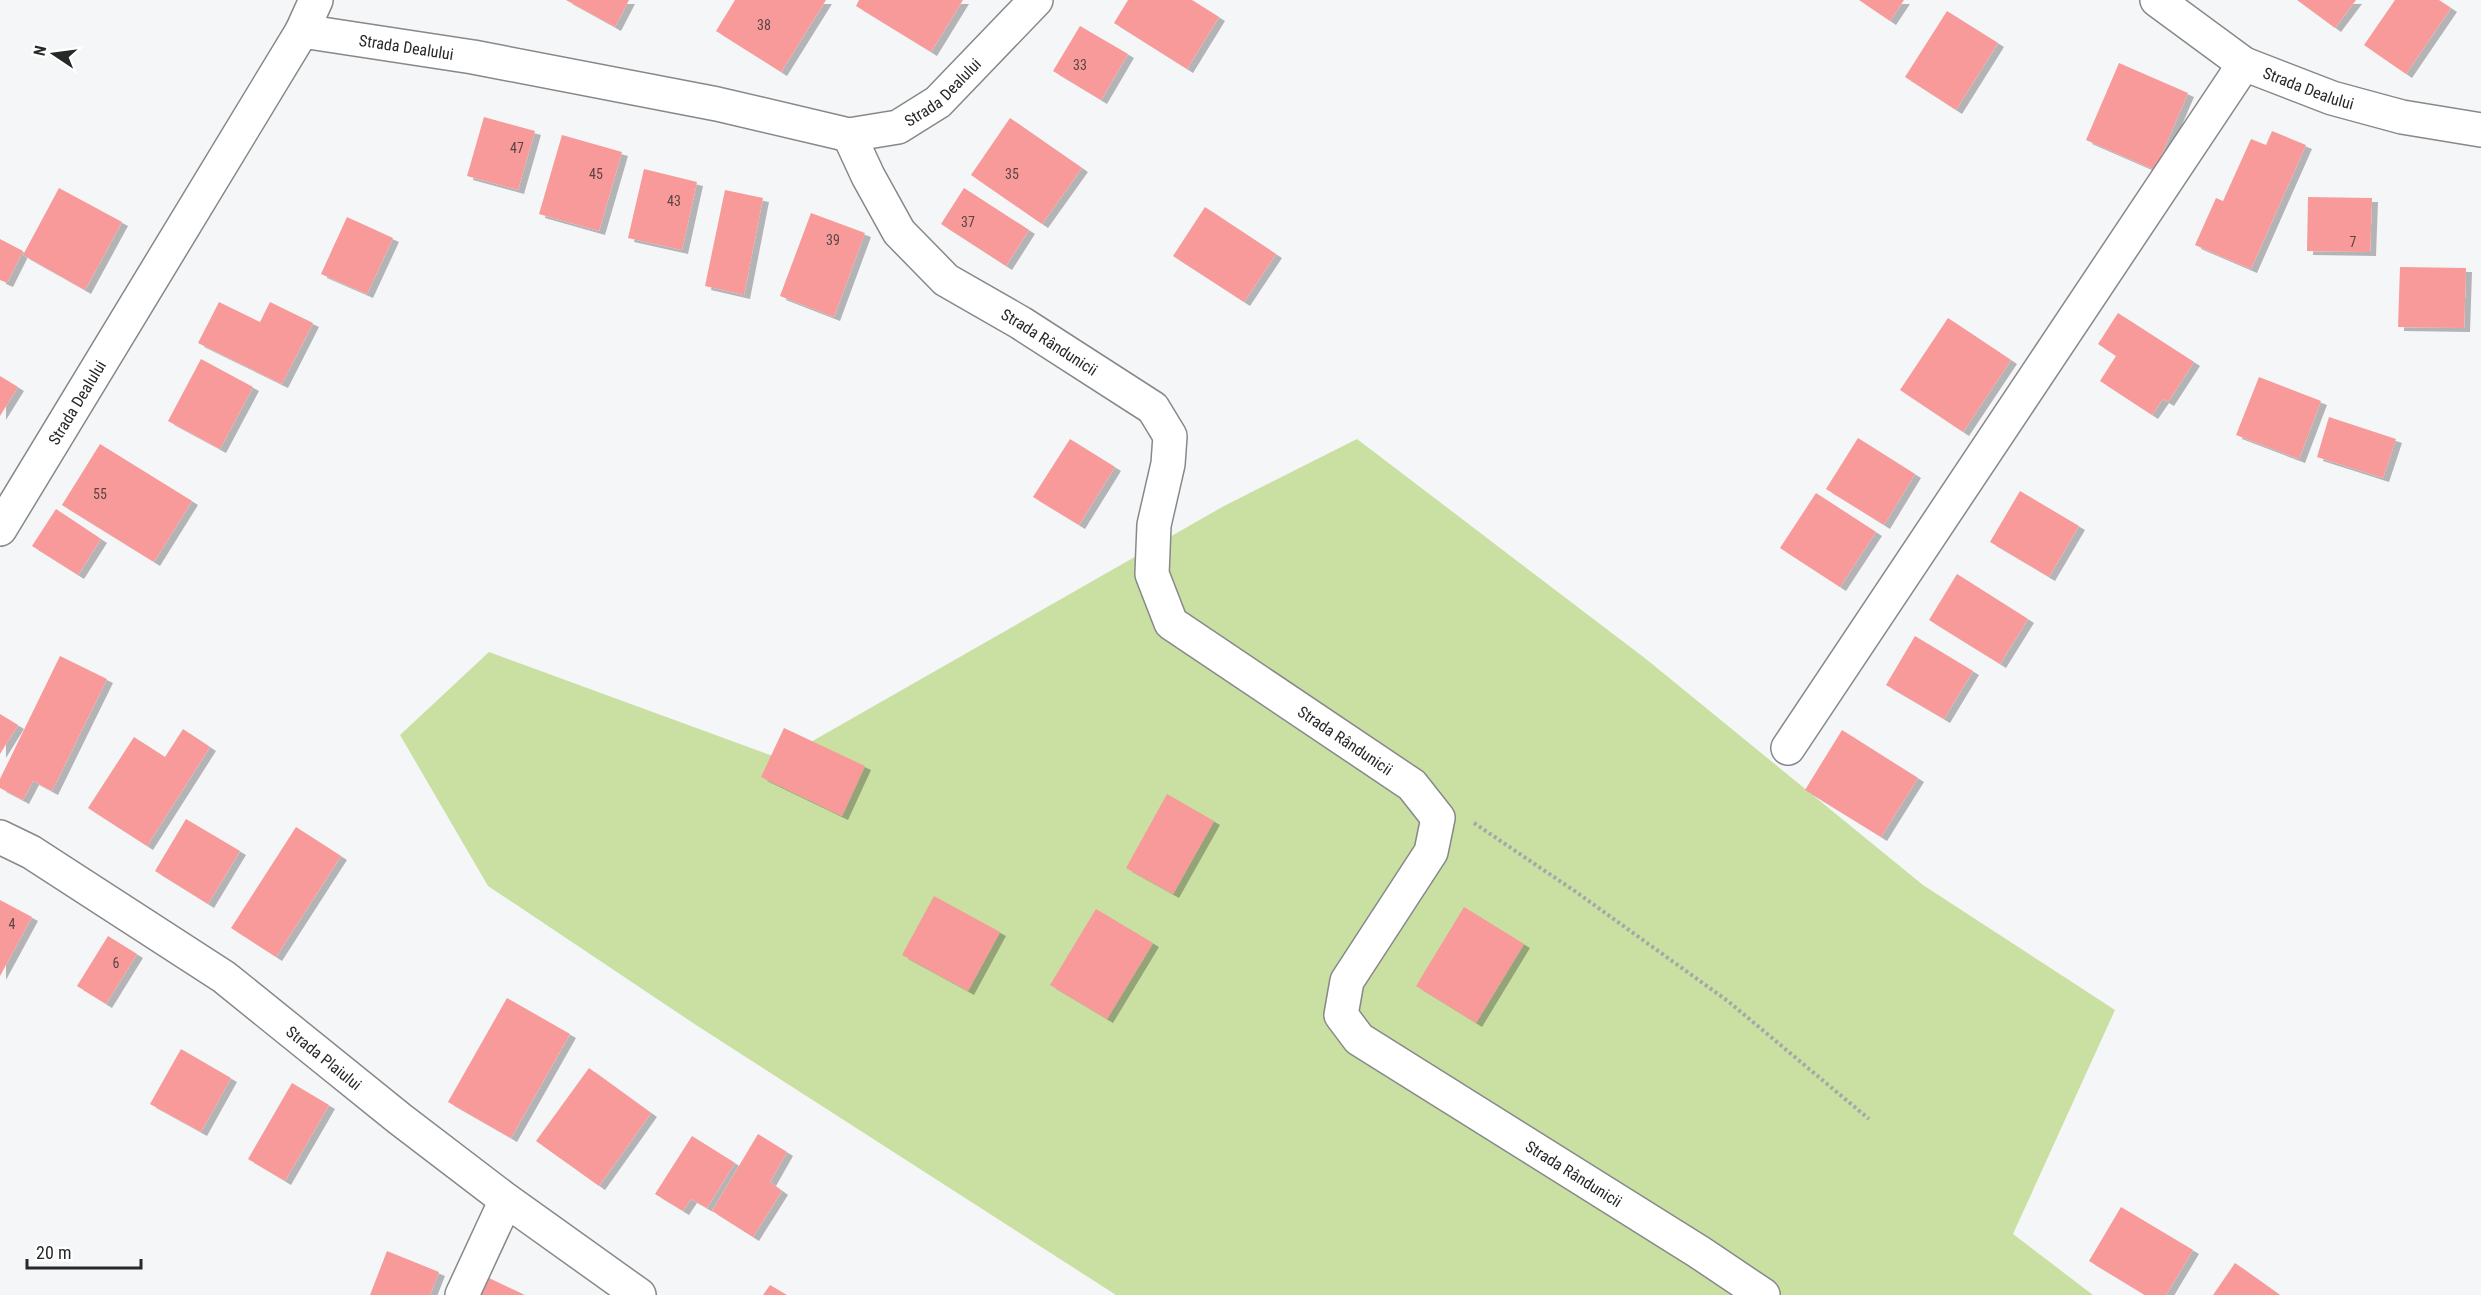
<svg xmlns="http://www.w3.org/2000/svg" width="2481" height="1295" font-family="'Roboto Condensed',sans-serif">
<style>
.grass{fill:#cae0a3}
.building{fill:#f89a99;filter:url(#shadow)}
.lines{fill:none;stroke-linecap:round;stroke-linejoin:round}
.minor-casing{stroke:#868889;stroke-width:36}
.path{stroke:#a6a7a8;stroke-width:4;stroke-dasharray:3 3;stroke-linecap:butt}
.minor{stroke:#fff;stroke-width:33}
.labels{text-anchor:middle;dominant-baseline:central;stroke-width:5;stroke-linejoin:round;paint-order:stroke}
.number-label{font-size:14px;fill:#5b4444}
.street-label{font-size:16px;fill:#272828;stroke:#fff}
</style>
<defs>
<filter id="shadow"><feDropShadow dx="6" dy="4" stdDeviation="0" flood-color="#0004"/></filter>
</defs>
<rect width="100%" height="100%" fill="#f5f6f8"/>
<path class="grass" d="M1357,439L1646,659L1923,885L2115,1010L2013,1234L2093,1295H1116L696,1025L488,886L400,735L489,652L781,759L1224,506Z"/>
<path class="building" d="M566,0H629L615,27Z
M735,0H826L781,72L716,31Z
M859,0H963L931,52L856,6Z
M1128,0H1192L1219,17L1187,69L1114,23Z
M1859,0H1904L1890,21Z
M2297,0H2356L2335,28Z
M2395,0H2439L2451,8L2406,74L2364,45Z
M1947,11L1998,43L1956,110L1905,77Z
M1080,26L1128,54L1101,100L1053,71Z
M2119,63L2188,93L2155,170L2086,140Z
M484,117L535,131L518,190L467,176Z
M1010,118L1082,168L1042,224L971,175Z
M2272,131L2306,145L2251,269L2195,245L2216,198L2223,201L2251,139L2266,145Z
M562,135L622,152L599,231L539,214Z
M644,169L697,182L682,250L628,238Z
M59,188L122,222L85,290L23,255Z
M964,188L1029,230L1006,266L941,224Z
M725,190L763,198L744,295L705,286Z
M2308,197L2372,198L2370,252L2307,251Z
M1205,207L1276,254L1244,302L1173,256Z
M811,213L865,233L834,317L780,296Z
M347,217L393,238L367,294L321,274Z
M0,239L23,251L7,283L0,280Z
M2400,267L2466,268L2464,328L2398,327Z
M219,302L260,322L270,302L313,323L282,384L198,343Z
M2118,313L2194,362L2168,402L2163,399L2152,415L2100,381L2116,356L2098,344Z
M1948,318L2011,360L1963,432L1900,390Z
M201,359L253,387L220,449L168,421Z
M0,376L18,387L0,416Z
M2259,377L2321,401L2299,459L2236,435Z
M2329,417L2396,439L2383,478L2317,457Z
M1858,438L1915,474L1884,525L1826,489Z
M1070,439L1115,467L1079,525L1033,497Z
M100,444L192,501L154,562L62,505Z
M2020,491L2079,526L2049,577L1990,542Z
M1816,493L1876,532L1840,587L1780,548Z
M56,509L101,539L78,575L32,546Z
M1957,574L2028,619L2000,664L1929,620Z
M1915,636L1973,671L1944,719L1886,685Z
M60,656L107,679L52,791L33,781L23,800L0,788V779Z
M0,714L18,725L0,754Z
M784,728L865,766L842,816L761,777Z
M183,729L210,747L147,846L88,808L134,737L165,757Z
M1842,730L1918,778L1881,837L1805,790Z
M1167,794L1214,821L1173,894L1126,868Z
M186,819L240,851L208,904L155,871Z
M296,827L341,856L276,957L231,928Z
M934,896L1000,932L968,991L902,955Z
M0,900L32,917L0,976Z
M1464,907L1524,944L1476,1023L1416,986Z
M1096,909L1153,943L1107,1019L1050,985Z
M108,936L137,954L106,1004L77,986Z
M507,998L570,1034L511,1138L448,1102Z
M181,1049L231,1078L201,1132L150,1104Z
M589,1068L651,1113L599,1186L536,1141Z
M292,1083L329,1105L285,1181L248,1159Z
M758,1134L787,1152L770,1182L782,1191L753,1237L712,1211Z
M692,1136L735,1163L707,1208L691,1199L683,1211L655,1194Z
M2121,1207L2193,1250L2166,1295H2145L2089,1261Z
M387,1251L439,1272L430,1295H370Z
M2235,1263L2280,1295H2213Z
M489,1278L525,1295H481Z
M770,1285L787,1295H763Z"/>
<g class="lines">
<g class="minor-casing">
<g id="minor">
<path id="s1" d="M2157,0L2244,64L2332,98L2402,117L2481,130"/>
<path d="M302,31L316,0"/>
<path id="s2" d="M849,135L868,176L899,232L946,280L1021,323L1153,408L1170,436L1168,464L1154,525L1152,574L1171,623L1412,785L1438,818L1431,852L1347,981L1341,1015L1359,1039L1699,1252L1763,1295"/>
<path id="s3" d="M0,529L302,31L473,57L717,104L849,135L898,127L938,102L1036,0"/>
<path d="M1788,748L2244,64"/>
<path id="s4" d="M0,837L31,852L224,977L400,1119L506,1200L639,1295"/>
<path d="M462,1295L506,1200"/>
</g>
</g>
<path class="path" d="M1474,823L1579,894L1729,1002L1869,1119"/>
<use href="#minor" class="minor"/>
</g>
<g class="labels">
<g class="number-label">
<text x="764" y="25">38</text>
<text x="1080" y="65">33</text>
<text x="517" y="148">47</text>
<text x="596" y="174">45</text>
<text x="1012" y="174">35</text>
<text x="674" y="201">43</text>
<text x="968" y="222">37</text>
<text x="833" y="240">39</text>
<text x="2353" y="242">7</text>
<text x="100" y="494">55</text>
<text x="12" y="924">4</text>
<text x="116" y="963">6</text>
</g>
<g class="street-label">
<text stroke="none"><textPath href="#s3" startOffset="688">Strada Dealului</textPath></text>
<text stroke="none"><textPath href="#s1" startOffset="177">Strada Dealului</textPath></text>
<text stroke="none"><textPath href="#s3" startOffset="1246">Strada Dealului</textPath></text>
<text stroke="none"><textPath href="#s2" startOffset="297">Strada Rândunicii</textPath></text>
<text stroke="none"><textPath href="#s3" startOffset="148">Strada Dealului</textPath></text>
<text stroke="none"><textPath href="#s2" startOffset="855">Strada Rândunicii</textPath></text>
<text stroke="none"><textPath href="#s4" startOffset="393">Strada Plaiului</textPath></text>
<text stroke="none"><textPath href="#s2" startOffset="1484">Strada Rândunicii</textPath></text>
</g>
</g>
<g transform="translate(54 54) rotate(283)" stroke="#ffffff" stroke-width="4.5" paint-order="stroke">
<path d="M0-4.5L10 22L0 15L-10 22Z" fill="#272828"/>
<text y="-9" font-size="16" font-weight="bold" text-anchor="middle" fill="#272828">N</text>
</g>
<path d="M27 1259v9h114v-9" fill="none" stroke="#272828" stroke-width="3"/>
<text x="36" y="1259" font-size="18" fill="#272828" stroke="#ffffff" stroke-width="4.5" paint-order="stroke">20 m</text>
</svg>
